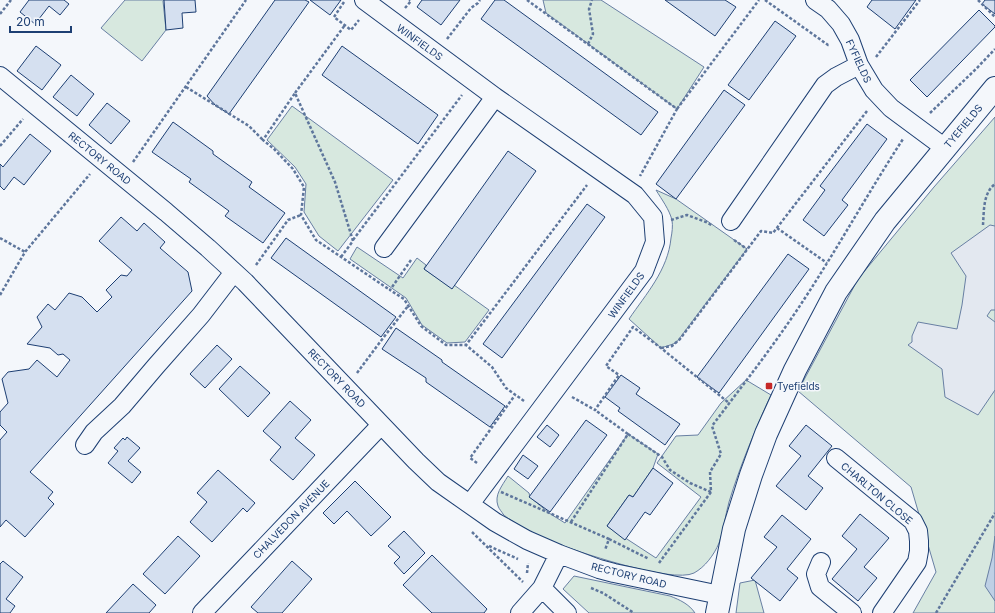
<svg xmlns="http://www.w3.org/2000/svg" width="995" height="613" font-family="Inter,sans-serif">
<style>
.green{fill:#d7e8df;stroke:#687fa3}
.parking{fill:#e3e8f0;stroke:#687fa3}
.water{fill:#bed0e5;stroke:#687fa3}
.building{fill:#d5e0f0;stroke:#1d3f73}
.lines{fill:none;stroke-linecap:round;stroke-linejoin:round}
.street-casing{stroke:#1d3f73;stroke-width:20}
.secondary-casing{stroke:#1d3f73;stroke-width:24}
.path{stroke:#5e769c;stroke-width:2.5;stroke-dasharray:3 2;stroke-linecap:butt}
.street{stroke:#f4f7fb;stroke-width:18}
.secondary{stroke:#f4f7fb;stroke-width:22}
.poi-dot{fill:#c62828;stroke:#f4f7fb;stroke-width:1.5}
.labels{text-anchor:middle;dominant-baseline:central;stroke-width:3;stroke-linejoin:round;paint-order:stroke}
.street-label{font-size:10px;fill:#1d3f73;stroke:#f4f7fb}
.poi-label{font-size:10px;fill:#1d3f73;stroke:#f4f7fb;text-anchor:start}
</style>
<rect width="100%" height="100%" fill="#f4f7fb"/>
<path class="green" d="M125,0H164L163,1L166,30L142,61L101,28Z
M543,0H601L704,67L677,109L546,13Z
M292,106L393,180L338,251L319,236L304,212L306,184L295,167L267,140Z
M995,117V613H913L936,572L911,487L798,391L858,279L934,187Z
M656,190L676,199L747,249L676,343L661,348L629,319C646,294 668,270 671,238C672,233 673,226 672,220C669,209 662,200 656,190Z
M357,247L403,278L417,258L426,265L424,269L452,288L454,285L489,310L465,342L447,343L422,325L406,298L350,259Z
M746,380L771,395C755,430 740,466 729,502C725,516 724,530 719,543C714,555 705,567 694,573C672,584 575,551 550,541C541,537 509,521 503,514C502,512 499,509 498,506C494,495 502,486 508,476L529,493L530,497L549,513L565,523L628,434L658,454L653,468L633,497L629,495L607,526L656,558L701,497L657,463L676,436L698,435L721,403Z
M574,576L670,596C680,600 689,604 695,613H589L563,589Z
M755,580L764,613H736L740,583Z"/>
<path class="parking" d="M990,225L995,226V310H991L987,316L995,322V390L978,415L945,397L942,369L908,345L912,342V336L918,322L957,329L962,305L966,276L951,253Z"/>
<path class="water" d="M995,536V601L985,586L992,558Z"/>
<path class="building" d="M29,0H64L69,4L60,15L49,6L35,24L20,12Z
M164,0H195L196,12L182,13L183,28L166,30Z
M275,0H305L309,2L229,114L215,105L207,96Z
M310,0H341L330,15Z
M422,0H460L441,25L417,7Z
M495,0H504L658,112L641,135L481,19Z
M665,0H725L736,7L715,36Z
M872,0H916L895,29L867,7Z
M985,0H995V14L982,4Z
M979,10L995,26V27L927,97L910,80Z
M775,21L796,36L749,100L728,85Z
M36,46L61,65L42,90L17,71Z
M342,46L438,115L418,144L322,75Z
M71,75L94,94L77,116L53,97Z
M724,90L745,105L676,199L656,184Z
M107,103L130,121L111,144L89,125Z
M173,122L213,151V154L252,182L249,187L285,213L263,243L225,216L229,211L189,182L191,179L152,152Z
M867,124L887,139L842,200L848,205L824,236L803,220L825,190L820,186Z
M30,134L51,151L24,185L14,177L4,190L0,186V164L3,167Z
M508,151L536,171L452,289L424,269Z
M587,204L605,217L502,358L483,344Z
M121,217L137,231L144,223L165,242L160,248L188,272L192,291L30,472L53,492L48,498L54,504L25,537L6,520L0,527V440L7,432L0,425V412L8,403L2,379L8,372L29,369L37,360L57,377L70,360L63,354L58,355L50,348L27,344L42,327L37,317L48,304L55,310L69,293L82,297L97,312L112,297L106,290L121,275L127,276L132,270L99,241Z
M286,238L396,317L381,337L271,258Z
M788,254L809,269L719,393L697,377Z
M396,328L442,360V362L505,406L490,427L426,382V378L382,349Z
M217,345L232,359L205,388L190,374Z
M240,366L270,393L248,417L219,389Z
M621,375L640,388L636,394L680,424L665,445L618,411L620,408L605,397Z
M290,401L311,420L295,438L315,455L293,480L270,460L281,447L263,431Z
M586,420L607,435L550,512L529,497Z
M547,425L559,435L550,447L537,437Z
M806,425L832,446L808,476L823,488L806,510L776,486L801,456L789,446Z
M127,437L140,448L128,461L141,472L132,483L108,463L118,451L114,448L123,438L125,440Z
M523,455L538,466L528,479L514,469Z
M653,468L673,483L650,515L645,512L625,540L607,526L629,495L633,497Z
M218,470L255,503L247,512L243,508L212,542L190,522L207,502L197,493Z
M355,481L391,517L371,536L347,511L334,524L323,513Z
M860,514L889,538L864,567L877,578L858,601L832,579L857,549L842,536Z
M782,515L811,539L787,569L798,578L780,601L751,578L777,547L764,537Z
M404,531L425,553L404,574L394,563L400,557L388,546Z
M178,536L200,556L165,594L143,574Z
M432,555L487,609L484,613H432L403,585Z
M3,561L23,577L6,599L15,606L10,613H0V564Z
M292,561L312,579L282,613H258L251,607Z
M133,584L156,605L149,613H106Z"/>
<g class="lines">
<g class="street-casing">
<path id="street" d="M364,0L495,97L635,195L653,217L655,242L644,271L470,504
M815,0L828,9L841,24L850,40L859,65L874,90L891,108L945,148
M0,76L166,212L208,248L245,282L416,461L438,482L495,522L527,540L559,554L599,569L614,573L720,595
M731,221L825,85L836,77L859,65
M384,248L495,97
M85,445L94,432L122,406L156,366L201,315L234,272
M836,458L913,521L918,531L919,541V551L917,562L882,613
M821,562L816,574L820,587L852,613
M542,588L567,613
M202,613L381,425
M520,613L542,588L559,554"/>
</g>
<g class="secondary-casing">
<path id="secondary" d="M717,613L734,529L751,475L766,434L795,370L836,292L885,221L995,88"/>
</g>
<path class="path" d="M527,0L677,109L640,176
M765,0L828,45H830
M978,0L995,17
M344,2L334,17L351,30L359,20
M405,8L411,1L409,0
M0,14L11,0
M447,39L471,8L478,3L480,0
M588,44L593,34L589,9L592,0
M876,57L920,0
M186,87L249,126L263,140
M295,93L345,25
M677,109L759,0
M930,113L976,69L995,49
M0,146L23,119
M133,162L246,0
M671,220L687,215L706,222L713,226
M983,225C984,211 983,193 995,184
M777,228L827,263
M0,238L25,252
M353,240L462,95
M734,240L747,249
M341,257L353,241L335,182L295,93L263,140L274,149L293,169L304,187L301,215L316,240L390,290
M411,260L390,290L404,299L421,326L446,345H466
M256,265L288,220L301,215
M0,295L25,252L90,174
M661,348L672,346L680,339L761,231L773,233L867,111
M357,373L380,342L408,306
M572,397L595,410L619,375L606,366L633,327L661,348L729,403
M524,401L506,388L492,367L466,345L587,185
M628,434L662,457L670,470L690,483L711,492
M477,463L470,458L515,395
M501,492L609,539L605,550
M571,522L628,434L595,410
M472,532L523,582
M609,539L649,559
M489,546L518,559
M659,563L711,492L710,472L721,454L712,426C736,394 761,362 784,329C827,268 862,202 903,139
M527,573L528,563
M591,588L603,593L634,613
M936,613L995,513"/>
<use href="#street" class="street"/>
<use href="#secondary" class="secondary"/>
</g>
<rect class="poi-dot" x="765" y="382" width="8" height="8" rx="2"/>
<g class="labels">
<g class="street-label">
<text transform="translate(420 42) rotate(36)">WINFIELDS</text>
<text transform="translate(859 61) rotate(65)">FYFIELDS</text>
<text transform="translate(963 126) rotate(-50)">TYEFIELDS</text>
<text transform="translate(100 158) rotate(39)">RECTORY ROAD</text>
<text transform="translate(626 295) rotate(-54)">WINFIELDS</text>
<text transform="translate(337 378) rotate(46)">RECTORY ROAD</text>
<text transform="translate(877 493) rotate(40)">CHARLTON CLOSE</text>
<text transform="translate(291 519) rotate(-46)">CHALVEDON AVENUE</text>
<text transform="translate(629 575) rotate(14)">RECTORY ROAD</text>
</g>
<g class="poi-label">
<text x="777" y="386">Tyefields</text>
</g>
</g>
<path d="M10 26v6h61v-6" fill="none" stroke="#1d3f73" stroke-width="2"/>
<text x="16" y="26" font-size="12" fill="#1d3f73" stroke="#f4f7fb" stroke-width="3" paint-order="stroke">20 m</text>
</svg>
